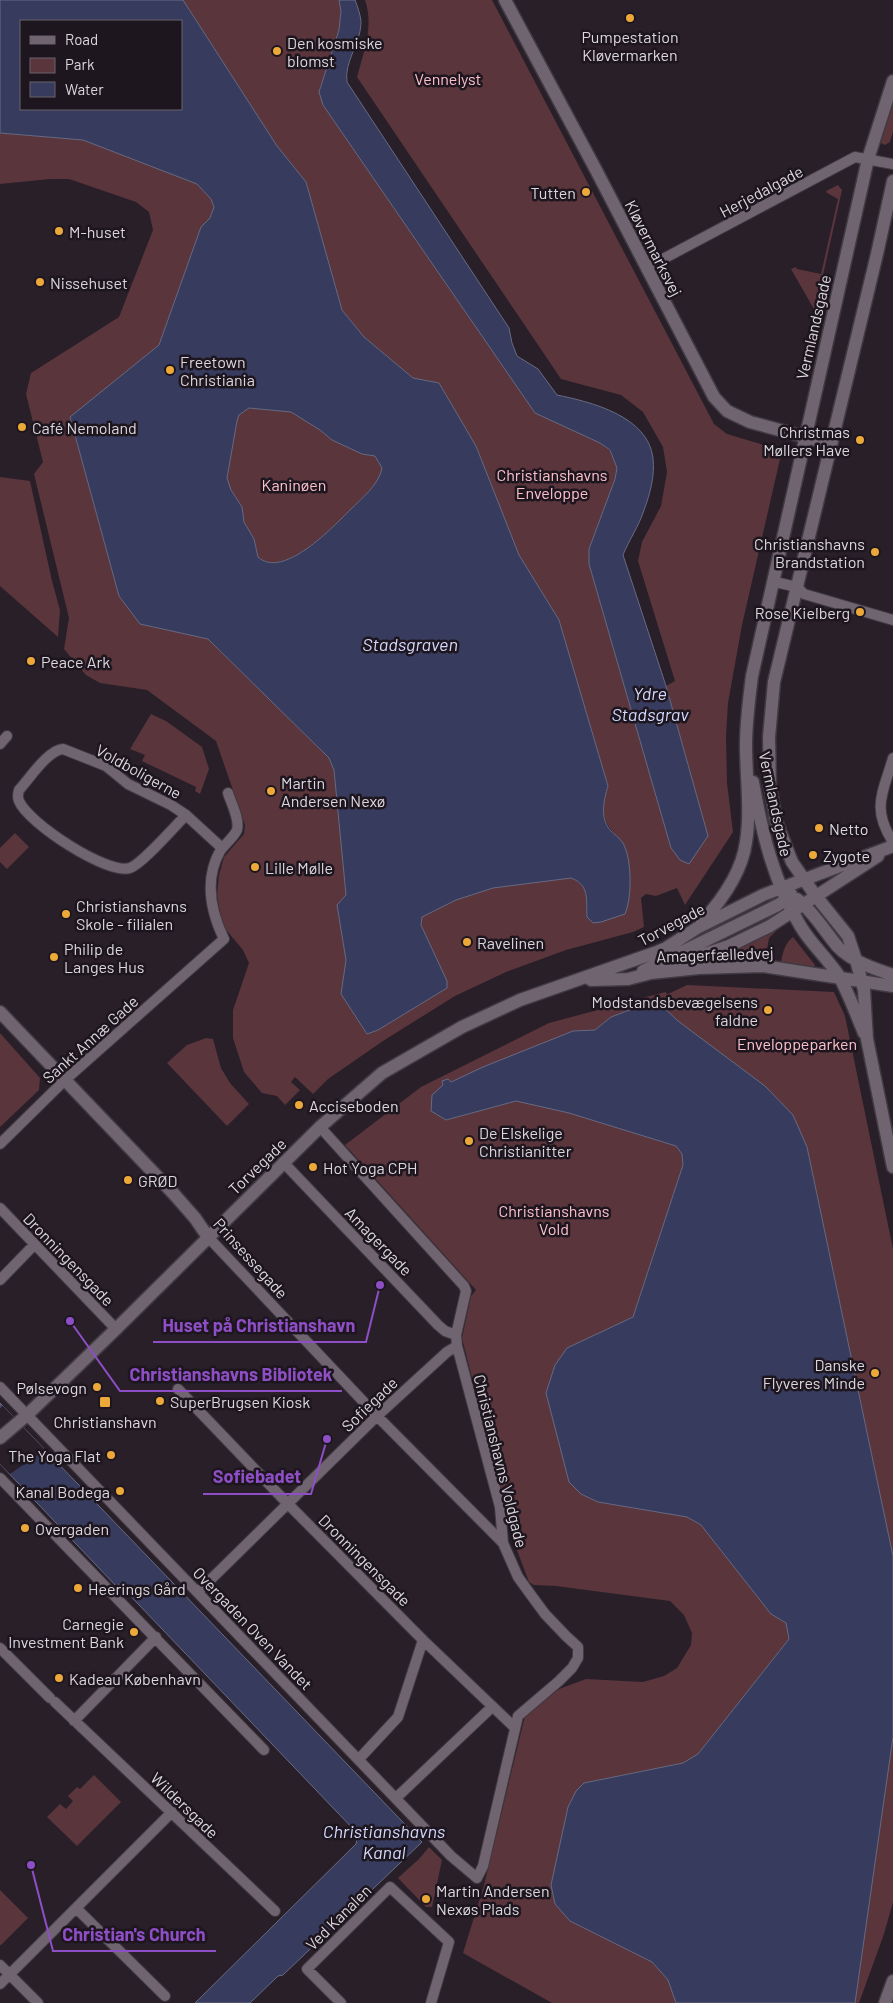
<svg xmlns="http://www.w3.org/2000/svg" width="893" height="2003" font-family="Barlow,sans-serif">
<style>
.green{fill:#5a353c}
.water{fill:#373b5d;stroke:#686a83;fill-rule:evenodd}
.pier{fill:#281f29}
.lines{fill:none;stroke-linecap:round;stroke-linejoin:round}
.minor-casing{stroke:#413a42;stroke-width:12}
.tertiary-casing{stroke:#413a42;stroke-width:15}
.minor{stroke:#6f646f;stroke-width:10}
.tertiary{stroke:#6f646f;stroke-width:12}
.poi-dot{fill:#eca93a;stroke:#1e161f;stroke-width:2}
.labels{text-anchor:middle;dominant-baseline:central;stroke-width:5;stroke-linejoin:round;paint-order:stroke}
.poi-label{font-size:16px;fill:#dcd7dd;stroke:#1e161f;text-anchor:start}
.park-label{font-size:16px;fill:#fdc0ca;stroke:#1e161f}
.street-label{font-size:16px;fill:#dcd7dd;stroke:#1e161f}
.water-label{font-size:18px;font-style:italic;fill:#d2d8fe;stroke:#1e161f}
.leader{fill:none;stroke:#8e4ec5;stroke-width:2}
.callout-dot{fill:#8e4ec5;stroke:#1e161f;stroke-width:2}
.callout-label{font-size:18px;text-anchor:middle;font-weight:bold;fill:#8e4ec5;stroke:#1e161f;stroke-width:5;stroke-linejoin:round;paint-order:stroke}
</style>
<rect width="100%" height="100%" fill="#281f29"/>
<path class="green" d="M183,0H339L341,11L339,30L330,63L320,87L323,105L535,413L600,443L610,451L617,468L615,479L589,549V564L671,848L708,836L666,686L675,681L638,561L642,542L661,506L667,472L663,447L643,412L621,395L561,379L357,77C364,51 374,26 365,0H492L714,424L727,434L774,448L779,452L780,459L742,625L728,703L726,736L727,783L733,832L685,905L677,888L656,896L646,894L641,898L644,927L633,932L566,950L506,972L455,996L383,1041L328,1079L313,1094L295,1077L291,1082L300,1090L285,1105L277,1096L262,1093L244,1072L233,1038V1010L249,963L243,950L222,925L217,895L219,875L224,857L244,834L245,825L216,741L147,690L100,683L86,675L64,649L69,618L34,474L43,462L26,394L31,373L119,317L153,230L149,212L136,202L69,179H50L0,184V133L83,140L197,184L211,199L214,207L210,218L201,227L159,345L70,418L119,596L140,624L208,639L329,758L334,770L346,895L337,905L346,960L341,994L367,1034L378,1030L447,988V981L421,925L422,917L456,900L493,888L571,878C590,885 586,900 587,917L624,844C602,822 600,816 608,786L559,620L519,555L476,446L439,383L413,378L364,337L342,310L306,182L277,146Z
M893,101V132L890,142L885,145L881,143V138Z
M838,185L842,190L815,311L791,269L796,267L797,269L821,274L838,199L827,193L826,191Z
M249,408L291,412L320,430L332,440L362,454L375,456L382,468C379,485 361,499 350,510C333,527 283,580 258,557L254,539L244,522L242,507L231,490L227,478L237,421L239,415Z
M0,477L30,481L52,581L60,610L58,637L0,586Z
M151,714L166,721L202,747L209,769L200,794L195,791L196,787L142,761L145,755L130,749Z
M15,833L29,847L7,869L0,862V848Z
M775,928L776,931L769,938L765,960H712L736,949Z
M793,937L815,965L814,967L781,962C783,952 785,943 793,937Z
M687,985L834,992L845,1016L893,1249V1556L807,1147L655,1000L611,1017L595,1030L573,1031L443,1085L446,1120L516,1101L569,1113L676,1146L682,1154L683,1165L633,1317L567,1348L569,1482L581,1494L598,1502L687,1517L701,1525L771,1614L786,1623L789,1639L698,1754L683,1763L584,1783L570,1921L652,1962L668,1980L676,2003H552L463,1953L484,1885L525,1716L559,1689L586,1679L643,1682L664,1676L677,1668L691,1645L692,1633L684,1615L670,1601L556,1586L534,1585L529,1582L512,1537L462,1338L471,1296L476,1290L345,1145L421,1087L549,1023L665,992L668,994Z
M0,1033L40,1078L39,1090L0,1127Z
M206,1038L213,1039L221,1068L230,1083L249,1104L227,1126L167,1063L187,1045Z
M893,1737V1902L884,1934L859,2003H855Z
M94,1775L121,1802L77,1846L47,1817L60,1804L66,1809L73,1801L68,1796L77,1787L80,1789Z
M429,1847L442,1860L432,1907H426L398,1878L419,1859Z
M0,1890L28,1918L1,1945H0Z"/>
<path class="water" d="M0,0H183L277,146L306,182L342,310L364,337L413,378L439,383L476,446L519,555L559,620L608,786C604,800 599,818 611,831C615,835 622,840 624,845C632,861 632,898 625,914L601,922L593,923L587,917C586,900 590,885 571,878L493,888L456,900L422,917L421,925L447,981V988L378,1030L367,1034L341,994L346,960L337,905L346,895L334,770L329,758L208,639L140,624L119,596L70,417L159,345L201,227L210,218L214,207L211,199L197,184L83,140L0,133ZM21,21H181V109H21ZM249,408L291,412L320,430L332,440L362,454L375,456L382,468C379,485 361,499 350,510C333,527 283,580 258,557L254,539L244,522L242,507L231,490L227,478L237,421L239,415Z
M339,0H355C358,8 361,16 361,24C360,44 344,62 347,82L509,328L512,343L517,356L538,369L557,395C591,402 648,416 653,458C655,476 650,494 644,510C639,526 629,540 623,555L666,686L708,836L689,864L680,860L671,848L589,564V549L615,479L617,468L610,450L600,443L535,413L323,105L319,92L339,30L341,11Z
M656,1000L678,1021L765,1086L793,1115L807,1147L893,1556V1737L855,2003H676L668,1980L652,1962L570,1921L555,1904L551,1885L568,1807L576,1791L584,1783L683,1763L698,1754L789,1639L786,1623L771,1614L701,1525L687,1517L598,1502L581,1494L569,1482L546,1393L555,1365L567,1348L633,1317L683,1165L682,1154L676,1146L569,1113L516,1101L446,1120L431,1111L432,1095L443,1085L442,1081L448,1079L451,1082L483,1067L573,1031L595,1030L611,1017Z
M0,1403L422,1842L283,1975L278,1976L250,2003H195L356,1844L358,1834L119,1584L116,1586L0,1464Z"/>
<path class="pier" d="M3,1406L45,1450L10,1474L0,1464V1408Z"/>
<g class="lines">
<g class="minor-casing">
<path id="minor" d="M646,268L855,157L893,164
M775,582L797,587L804,594L893,620
M0,744L7,736
M893,758C883,793 871,808 893,842
M186,815C174,827 143,863 130,868C107,875 28,823 19,801C17,797 18,794 19,790C30,778 48,750 63,749L106,766L128,784L171,805L186,815L222,848
M0,1144L65,1080L224,939C210,910 204,880 220,851C225,844 234,837 237,830C240,819 231,803 228,793
M283,1162L438,1325L445,1331L456,1335
M0,1208L116,1329
M208,1237L377,1416L503,1543
M0,1280L34,1245
M0,1387L451,1856L477,1878L483,1866L518,1716L559,1681L572,1668L578,1658V1647L566,1636L545,1614L531,1595L518,1577L503,1543L500,1507L457,1346L456,1335L466,1291L464,1286L320,1127
M178,1389L288,1504L423,1640L514,1727
M0,1478L264,1750
M198,1592L377,1416L447,1352L457,1346
M0,1648L50,1698
M55,1702L275,1911
M74,1721L156,1637
M359,1759L398,1717L423,1640
M396,1798L492,1707
M76,1908L165,1996
M0,1965L38,2003
M0,1984L172,1812
M341,2003L307,1969L390,1887L449,1942L431,2003"/>
</g>
<g class="tertiary-casing">
<path id="tertiary" d="M505,0L596,170L714,397L727,411L750,422L831,444
M893,181L877,254L774,682L769,737L770,786L776,821L792,862L815,895L848,936L856,960L864,990L867,1039L893,1167
M753,782C762,833 774,883 801,927C812,945 828,959 839,976C849,994 856,1014 864,1033
M797,899C815,913 824,931 838,947C851,961 875,969 893,975
M702,922C722,900 742,872 746,842C751,811 746,777 746,745C746,722 749,699 752,676L868,159L893,81
M672,965L729,946L770,926L878,856
M643,971L778,905L786,900L791,894
M591,980L628,979L651,973L699,968L763,966L893,986
M0,1012L173,1193L195,1218L208,1237
M0,1438L27,1415L116,1329L320,1127L382,1073L462,1027L520,1000L657,952L666,948L697,928L763,895L893,846
M885,2003L893,1981"/>
</g>
<use href="#minor" class="minor"/>
<use href="#tertiary" class="tertiary"/>
</g>
<g class="poi-dot">
<circle cx="630" cy="18" r="5"/>
<circle cx="277" cy="51" r="5"/>
<circle cx="586" cy="192" r="5"/>
<circle cx="59" cy="231" r="5"/>
<circle cx="40" cy="282" r="5"/>
<circle cx="170" cy="370" r="5"/>
<circle cx="22" cy="427" r="5"/>
<circle cx="860" cy="440" r="5"/>
<circle cx="875" cy="552" r="5"/>
<circle cx="860" cy="612" r="5"/>
<circle cx="31" cy="661" r="5"/>
<circle cx="271" cy="791" r="5"/>
<circle cx="819" cy="828" r="5"/>
<circle cx="813" cy="855" r="5"/>
<circle cx="255" cy="867" r="5"/>
<circle cx="66" cy="914" r="5"/>
<circle cx="467" cy="942" r="5"/>
<circle cx="54" cy="957" r="5"/>
<circle cx="768" cy="1010" r="5"/>
<circle cx="299" cy="1105" r="5"/>
<circle cx="469" cy="1141" r="5"/>
<circle cx="313" cy="1167" r="5"/>
<circle cx="128" cy="1180" r="5"/>
<circle cx="875" cy="1373" r="5"/>
<circle cx="97" cy="1387" r="5"/>
<circle cx="160" cy="1401" r="5"/>
<rect x="99" y="1396" width="12" height="12" rx="2.5"/>
<circle cx="111" cy="1455" r="5"/>
<circle cx="120" cy="1491" r="5"/>
<circle cx="25" cy="1528" r="5"/>
<circle cx="78" cy="1588" r="5"/>
<circle cx="134" cy="1632" r="5"/>
<circle cx="59" cy="1678" r="5"/>
<circle cx="426" cy="1899" r="5"/>
</g>
<g class="labels">
<g class="poi-label">
<text x="630" y="36" text-anchor="middle">Pumpestation<tspan x="630" dy="18">Kløvermarken</tspan></text>
<text x="287" y="42">Den kosmiske<tspan x="287" dy="18">blomst</tspan></text>
<text x="576" y="192" text-anchor="end">Tutten</text>
<text x="69" y="231">M-huset</text>
<text x="50" y="282">Nissehuset</text>
<text x="180" y="361">Freetown<tspan x="180" dy="18">Christiania</tspan></text>
<text x="32" y="427">Café Nemoland</text>
<text x="850" y="431" text-anchor="end">Christmas<tspan x="850" dy="18">Møllers Have</tspan></text>
<text x="865" y="543" text-anchor="end">Christianshavns<tspan x="865" dy="18">Brandstation</tspan></text>
<text x="850" y="612" text-anchor="end">Rose Kielberg</text>
<text x="41" y="661">Peace Ark</text>
<text x="281" y="782">Martin<tspan x="281" dy="18">Andersen Nexø</tspan></text>
<text x="829" y="828">Netto</text>
<text x="823" y="855">Zygote</text>
<text x="265" y="867">Lille Mølle</text>
<text x="76" y="905">Christianshavns<tspan x="76" dy="18">Skole - filialen</tspan></text>
<text x="477" y="942">Ravelinen</text>
<text x="64" y="948">Philip de<tspan x="64" dy="18">Langes Hus</tspan></text>
<text x="758" y="1001" text-anchor="end">Modstandsbevægelsens<tspan x="758" dy="18">faldne</tspan></text>
<text x="309" y="1105">Acciseboden</text>
<text x="479" y="1132">De Elskelige<tspan x="479" dy="18">Christianitter</tspan></text>
<text x="323" y="1167">Hot Yoga CPH</text>
<text x="138" y="1180">GRØD</text>
<text x="865" y="1364" text-anchor="end">Danske<tspan x="865" dy="18">Flyveres Minde</tspan></text>
<text x="87" y="1387" text-anchor="end">Pølsevogn</text>
<text x="170" y="1401">SuperBrugsen Kiosk</text>
<text x="105" y="1421" text-anchor="middle">Christianshavn</text>
<text x="101" y="1455" text-anchor="end">The Yoga Flat</text>
<text x="110" y="1491" text-anchor="end">Kanal Bodega</text>
<text x="35" y="1528">Overgaden</text>
<text x="88" y="1588">Heerings Gård</text>
<text x="124" y="1623" text-anchor="end">Carnegie<tspan x="124" dy="18">Investment Bank</tspan></text>
<text x="69" y="1678">Kadeau København</text>
<text x="436" y="1890">Martin Andersen<tspan x="436" dy="18">Nexøs Plads</tspan></text>
</g>
<g class="park-label">
<text x="448" y="78">Vennelyst</text>
<text x="552" y="474">Christianshavns<tspan x="552" dy="18">Enveloppe</tspan></text>
<text x="294" y="484">Kaninøen</text>
<text x="797" y="1043">Enveloppeparken</text>
<text x="554" y="1210">Christianshavns<tspan x="554" dy="18">Vold</tspan></text>
</g>
<g class="street-label">
<text transform="translate(761 191) rotate(-28)">Herjedalgade</text>
<text transform="translate(654 248) rotate(63)">Kløvermarksvej</text>
<text transform="translate(813 327) rotate(-77)">Vermlandsgade</text>
<text transform="translate(139 771) rotate(29)">Voldboligerne</text>
<text transform="translate(776 804) rotate(78)">Vermlandsgade</text>
<text transform="translate(671 924) rotate(-28)">Torvegade</text>
<text transform="translate(715 954) rotate(-2)">Amagerfælledvej</text>
<text transform="translate(90 1039) rotate(-42)">Sankt Annæ Gade</text>
<text transform="translate(257 1166) rotate(-44)">Torvegade</text>
<text transform="translate(379 1241) rotate(46)">Amagergade</text>
<text transform="translate(251 1258) rotate(48)">Prinsessegade</text>
<text transform="translate(69 1259) rotate(46)">Dronningensgade</text>
<text transform="translate(369 1404) rotate(-44)">Sofiegade</text>
<text transform="translate(501 1461) rotate(76)">Christianshavns Voldgade</text>
<text transform="translate(365 1560) rotate(45)">Dronningensgade</text>
<text transform="translate(253 1628) rotate(46)">Overgaden Oven Vandet</text>
<text transform="translate(185 1805) rotate(44)">Wildersgade</text>
<text transform="translate(338 1917) rotate(-45)">Ved Kanalen</text>
</g>
<g class="water-label">
<text x="410" y="644">Stadsgraven</text>
<text x="650" y="693">Ydre<tspan x="650" dy="21">Stadsgrav</tspan></text>
<text x="384" y="1831">Christianshavns<tspan x="384" dy="21">Kanal</tspan></text>
</g>
</g>
<path class="leader" d="M380 1285L366 1342H153M70 1321L120 1391H342M327 1439L311 1494H203M31 1865L53 1951H216"/>
<g class="callout-dot">
<circle cx="380" cy="1285" r="5"/>
<circle cx="70" cy="1321" r="5"/>
<circle cx="327" cy="1439" r="5"/>
<circle cx="31" cy="1865" r="5"/>
</g>
<g class="callout-label">
<text x="259" y="1332">Huset på Christianshavn</text>
<text x="231" y="1381">Christianshavns Bibliotek</text>
<text x="257" y="1483">Sofiebadet</text>
<text x="134" y="1941">Christian's Church</text>
</g>
<rect x="20" y="20" width="162" height="90" fill="#1e161f" stroke="#6a636b"/>
<rect x="30" y="36" width="25" height="8" fill="#6f646f" stroke="#6a636b"/>
<text x="65" y="45" font-size="15" fill="#dcd7dd">Road</text>
<rect x="30" y="58" width="25" height="15" fill="#5a353c" stroke="#6a636b"/>
<text x="65" y="70" font-size="15" fill="#dcd7dd">Park</text>
<rect x="30" y="82" width="25" height="15" fill="#373b5d" stroke="#6a636b"/>
<text x="65" y="95" font-size="15" fill="#dcd7dd">Water</text>
</svg>
